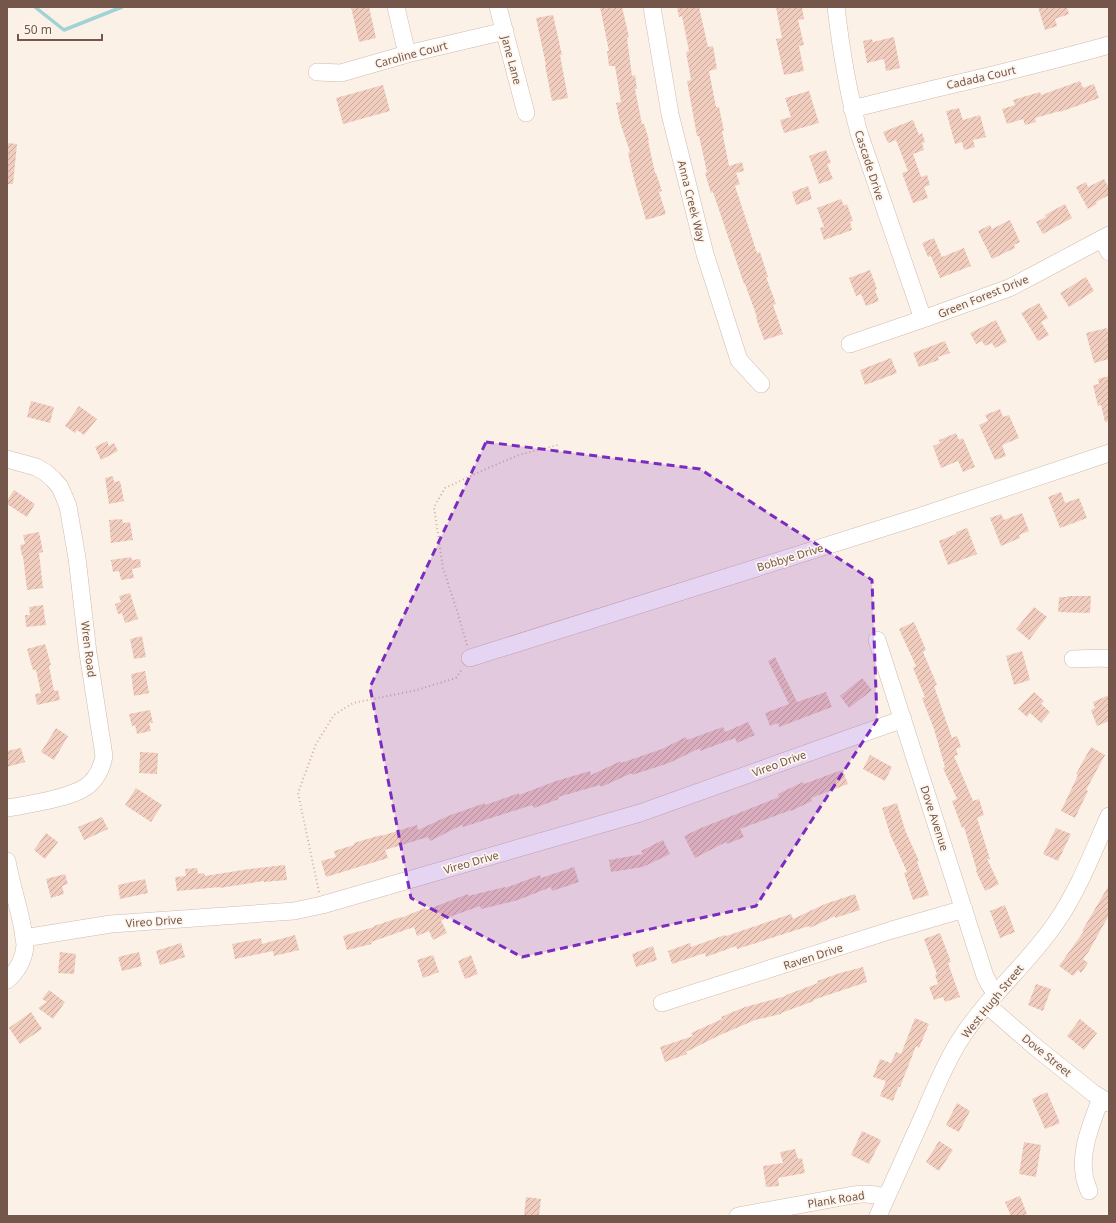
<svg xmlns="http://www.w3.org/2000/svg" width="1116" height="1223" font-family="'Noto Sans',sans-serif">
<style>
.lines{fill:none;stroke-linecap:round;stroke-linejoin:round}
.stream{stroke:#a1d3d6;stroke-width:3.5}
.building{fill:url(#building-hatch)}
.minor-casing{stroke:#cfbaaf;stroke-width:18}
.path{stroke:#d5b0a1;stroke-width:2;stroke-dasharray:1 3;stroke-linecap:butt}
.minor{stroke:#fff;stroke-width:17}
.marked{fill:#7b2cbf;fill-opacity:0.2;stroke:#7b2cbf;stroke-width:3;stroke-dasharray:8 5;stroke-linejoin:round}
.labels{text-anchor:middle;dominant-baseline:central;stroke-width:3.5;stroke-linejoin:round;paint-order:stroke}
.street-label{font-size:11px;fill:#74564b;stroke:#fef5ec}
</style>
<defs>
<pattern id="building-hatch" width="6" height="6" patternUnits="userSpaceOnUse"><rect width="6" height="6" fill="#f0cdbe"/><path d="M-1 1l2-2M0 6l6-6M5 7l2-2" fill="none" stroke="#c7a99c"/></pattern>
</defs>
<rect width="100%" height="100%" fill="#fcf1e6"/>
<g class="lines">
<path class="stream" d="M35,7L64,30L122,7"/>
</g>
<path class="building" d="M351,7H369L376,38L359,42Z
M600,7H622L629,37L627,38L632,76L635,75L637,89H635L642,124H644L649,140L648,141L655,173H656L662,191L659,192L666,214L646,220L634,179L628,153L630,152L620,122L616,103L621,102L615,66H609L607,51H609Z
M677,7H699L708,47L713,46L717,69L709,71L716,107H719L724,131H722L729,166L742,162L744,171L736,173L740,184L735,186L757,253L760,252L768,277H766L776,304L773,305L783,334L764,340L756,318L757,317L745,284H744L713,192L711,193L705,173L707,172L699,136H697L687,81L691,80L686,52L689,51L682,16L679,17Z
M776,7H802L804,19L798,20L804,45L799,46L804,71L784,75L776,39L782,38Z
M1038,7H1067L1069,14L1055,19L1057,26L1045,30Z
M553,15L562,55H560L568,98L552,101L545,65H546L536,18Z
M894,37L900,68L886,71L884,59L867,63L863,41L872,39L873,42Z
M1080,81L1083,88L1094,84L1099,98L1060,112V111L1035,118L1036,122L1025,125L1023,119L1007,124L1002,109L1015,105L1013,100L1040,92L1041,95Z
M383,85L390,111L343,124L336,98Z
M809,91L819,123L784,133L780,120L791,117L785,98Z
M959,108L963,120L980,115L986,137L973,140L975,147L964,150L962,142L955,144L946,111Z
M913,120L919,135L922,133L925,142L922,143L924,150L913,154L921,177L927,175L930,185L924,187L928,198L913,203L902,173L908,171L896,140L888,143L883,132Z
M7,143L17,144L13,184H7Z
M826,150L831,163L827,164L833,179L819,184L809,156Z
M1104,179L1109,188V195L1096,202L1097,204L1088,209L1076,187L1086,182L1088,187Z
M808,186L812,199L796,205L792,192Z
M841,199L844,206L847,204L853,221L850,222L852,230L824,240L820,228L824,227L817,208Z
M1065,204L1072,218L1043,234L1036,222L1046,217L1045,215Z
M1010,220L1020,242L1014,245L1015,248L992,259L978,231L990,225L992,229Z
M934,238L942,257L964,248L971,266L940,278L931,256L928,257L922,243Z
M870,270L877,289L875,290L879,301L866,306L861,294L856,296L849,278Z
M1086,277L1094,291L1069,307L1060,293Z
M1039,303L1048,318L1041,322L1049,335L1038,341L1021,313Z
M996,320L1007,342L995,348L992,343L985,346L982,341L976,344L970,333Z
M1107,328L1109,336V359L1094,363L1086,333Z
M945,341L950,353L938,357L939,360L919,367L913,353Z
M891,358L897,373L865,385L860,370Z
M1109,376V421L1105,422L1101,405L1098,406L1093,385L1099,384L1098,379Z
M31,401L54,407L50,423L27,417Z
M79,406L97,419L84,435L77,430L75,433L65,426Z
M1000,409L1003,417L1009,415L1019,438L1002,445L1006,456L995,460L979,425L988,421L985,415Z
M956,433L959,440L963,438L975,467L963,472L958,461L941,468L933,446L940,443L939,440Z
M107,441L109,446L114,443L118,451L101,460L95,447Z
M113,476L114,482L120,481L124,501L109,504L105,478Z
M14,490L35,504L27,517L7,504V501Z
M1061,492L1065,503L1079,498L1087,518L1060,528L1048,497Z
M1022,513L1029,531L1019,535L1020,538L1001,546L990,518L1001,514L1004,520Z
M122,519L123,523L130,522L133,540L111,543L109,520Z
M967,528L977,554L948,565L939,541L956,534V532Z
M39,532L43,552L39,553L43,588L27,590L23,556H22L20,545L25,544L23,535Z
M131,557L132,560L140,559L141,567L132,569L134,578L121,580L119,571L113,572L111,560Z
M130,593L138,619L125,623L122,613L118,614L115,604L121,602L119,596Z
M1067,596H1091L1090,613L1058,612L1059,597H1067Z
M43,605L46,625L26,627L25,615H30L29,607Z
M1034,607L1047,617L1029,640L1016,629Z
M914,622L926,650L923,652L937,685L934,686L952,738L957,736L961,747L956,749L958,755L954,756L973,801L979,799L984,815L977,818L990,859H987L999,884L985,891L976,871H977L964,827L962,828L952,801L957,799L943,768L945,767L934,729L922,698L925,697L913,668L916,666L899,629Z
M142,636L146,657L134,659L130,639Z
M45,644L51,665L49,666L54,691L58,690L60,700L37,705L35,694L41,693L36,670H33L27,649Z
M1022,651L1030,680L1014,685L1006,656Z
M775,657L797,702L826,692L832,707L779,727L778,723L770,726L765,713L789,704L768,661Z
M145,671L149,693L134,696L131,674Z
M862,678L872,690L849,708L840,696Z
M1034,692L1044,701L1041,704L1050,712L1041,723L1030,713L1027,717L1018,709Z
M1109,695V721L1097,726L1091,710L1095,708L1093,702Z
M150,710L153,723H149L151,731L137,734L135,725L132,726L129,714Z
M748,722L755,735L737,743L735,738L700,751V748L669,763L632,775V773L601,787L600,785L558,797L559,799L534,808L532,805L463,827L462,825L430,841L428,837L385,850L388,858L326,877L321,861L336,857L334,851L354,845V843L381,835V836L417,825L418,830L448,816L485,803V805L519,793V795L556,781L590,771L591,775L621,761V763L662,749L686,737L687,740L723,727L725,732Z
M56,728L68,736L54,760L41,752Z
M1091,747L1105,755L1086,790L1088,791L1075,818L1061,811L1078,775L1076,774Z
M21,748L25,762L7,767V751Z
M140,752L158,753L157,774L139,773Z
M870,755L892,767L885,781L863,769Z
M839,771H843L848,784L811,798L812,801L791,811V810L740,829L744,837L727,844L726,842L695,858L684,836L701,828L779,797L778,794L803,782L804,784Z
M136,788L162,805L151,822L125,805Z
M897,803L905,830L919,861L917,862L929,895L913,900L904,873L907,872L890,834L882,808Z
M102,817L108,829L84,840L78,827Z
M1056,828L1071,834L1058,861L1043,854Z
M46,833L58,842L45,859L34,850Z
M663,840L670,854L643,867L611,872L609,860L643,854L641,851Z
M285,865L287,880L264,882V881L220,888V887L177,891L175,877L186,876L185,869L197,868L198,874L204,873L205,876L249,869Z
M574,867L579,882L552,891L551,887L518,900L481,909L480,906L441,920L447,933L433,940L429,931L417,936L414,927L371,942L372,944L347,950L343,936L374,927V926L401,917V918L425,908L426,910L468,894V896L505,887V888L540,875L541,878Z
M65,874L68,884L62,886L64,894L51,898L46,879Z
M145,879L148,893L120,899L118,885Z
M1109,885V915L1089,951L1083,959L1088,963L1081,973L1078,970L1073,976L1059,966L1084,931H1082Z
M855,894L860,910L835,918V916L810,928L809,926L737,949L736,946L706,957L705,953L672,964L668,951L690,943L691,947L725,935L726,936L791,914L793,919L825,904Z
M1005,905L1015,932L1000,938L990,911Z
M940,933L951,962L948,963L960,997L945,1002L943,997L934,1000L929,987L938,984L935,975L937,974L924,939Z
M295,935L299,950L274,956L273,951L235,959L232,944L261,938L262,944Z
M181,943L185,957L160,965L156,951Z
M653,946L657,960L636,967L632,954Z
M60,952L76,954L74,974L58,973Z
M139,952L142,966L122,971L118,957Z
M433,955L439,972L423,978L417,960Z
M471,955L478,974L465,979L458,961Z
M863,967L867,982L813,1000L814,1001L781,1013V1014L755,1020L718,1036L686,1052L687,1054L665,1062L660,1047L693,1036L691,1033L722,1019L721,1017L745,1007L786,996V995L818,983L817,981L840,973Z
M1036,984L1051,989L1043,1011L1028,1005Z
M49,990L65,1002L53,1019L38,1008L47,1002L42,999Z
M31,1012L42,1029L20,1044L9,1028Z
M915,1018L929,1024L919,1048L916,1046L900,1087H898L893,1101L880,1096L886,1081L873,1077L880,1059L891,1063L896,1052L901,1054Z
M1080,1019L1097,1033L1084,1050L1067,1036Z
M1047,1092L1060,1123L1045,1129L1032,1099Z
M957,1103L970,1111L959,1132L946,1125Z
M862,1131L881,1140L869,1164L851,1155Z
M939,1141L953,1150L939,1171L926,1162Z
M1024,1142L1041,1145L1036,1177L1019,1174Z
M795,1149L798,1159L802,1158L805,1173L778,1178L779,1186L766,1187L763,1166L783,1163L780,1152Z
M1020,1196L1027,1214L1021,1216H1011L1005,1202Z
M526,1197L541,1199L539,1216H524Z"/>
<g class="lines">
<g class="minor-casing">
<path id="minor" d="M396,7L407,54
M498,7L526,113
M652,7L670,114L705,254L739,360L761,384
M836,7C841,50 848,92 859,133L923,319
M317,72L341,73L407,54L505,31
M852,109C938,87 1024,69 1109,45
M1102,239L1109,252
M850,344L923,319L1009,288L1032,276L1109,235
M7,459L36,467L45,472L53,479L60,487L68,506L77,558L88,653L104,756C98,788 78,793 50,800C36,803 21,806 7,808
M877,640L985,976L989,984L996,994
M470,658L918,517L1109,453
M1073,659L1103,658L1109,659
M7,861C11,884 19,907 23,930C23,935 25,941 25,946C24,959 17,972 7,980
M24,938L111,924L294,911L322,905L640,813L903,719
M662,1003L892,930L964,909
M987,1005L1033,1045L1093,1093L1109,1103
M1089,1191C1087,1185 1084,1179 1084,1173C1080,1150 1093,1119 1101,1098
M738,1216L853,1195C865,1193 875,1194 886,1198
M878,1216C893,1182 909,1148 924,1114C934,1090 944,1066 958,1043C985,999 1026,966 1055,924C1078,891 1093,852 1109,816"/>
</g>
<path class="path" d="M467,645L458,614L443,568L434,507L445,488L488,468L519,455L558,445
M319,892L298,793L316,744L334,715L353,703L417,690L456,678L462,669"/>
<use href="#minor" class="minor"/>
</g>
<path class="marked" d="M486,442L700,469L872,580L877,720L756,906L522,957L411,898L370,687Z"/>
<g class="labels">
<g class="street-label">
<text transform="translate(411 54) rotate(-15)">Caroline Court</text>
<text transform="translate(512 60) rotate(75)">Jane Lane</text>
<text transform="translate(981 77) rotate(-13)">Cadada Court</text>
<text transform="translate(870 165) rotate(72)">Cascade Drive</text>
<text transform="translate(692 201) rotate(76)">Anna Creek Way</text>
<text transform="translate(983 296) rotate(-22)">Green Forest Drive</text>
<text transform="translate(790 557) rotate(-17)">Bobbye Drive</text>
<text transform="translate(89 649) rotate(83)">Wren Road</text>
<text transform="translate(779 763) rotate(-20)">Vireo Drive</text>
<text transform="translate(935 818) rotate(72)">Dove Avenue</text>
<text transform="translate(471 862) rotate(-16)">Vireo Drive</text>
<text transform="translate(154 921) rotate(-4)">Vireo Drive</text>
<text transform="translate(813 956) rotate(-18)">Raven Drive</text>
<text transform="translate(992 1001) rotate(-51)">West Hugh Street</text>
<text transform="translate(1047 1055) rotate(39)">Dove Street</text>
<text transform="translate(836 1199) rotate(-9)">Plank Road</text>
</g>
</g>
<rect width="1116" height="1223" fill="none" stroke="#74564b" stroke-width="16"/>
<path d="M18 34v6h84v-6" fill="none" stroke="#74564b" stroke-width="2"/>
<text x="24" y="34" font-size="12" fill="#74564b" stroke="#fef5ec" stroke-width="3" paint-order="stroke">50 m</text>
</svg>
